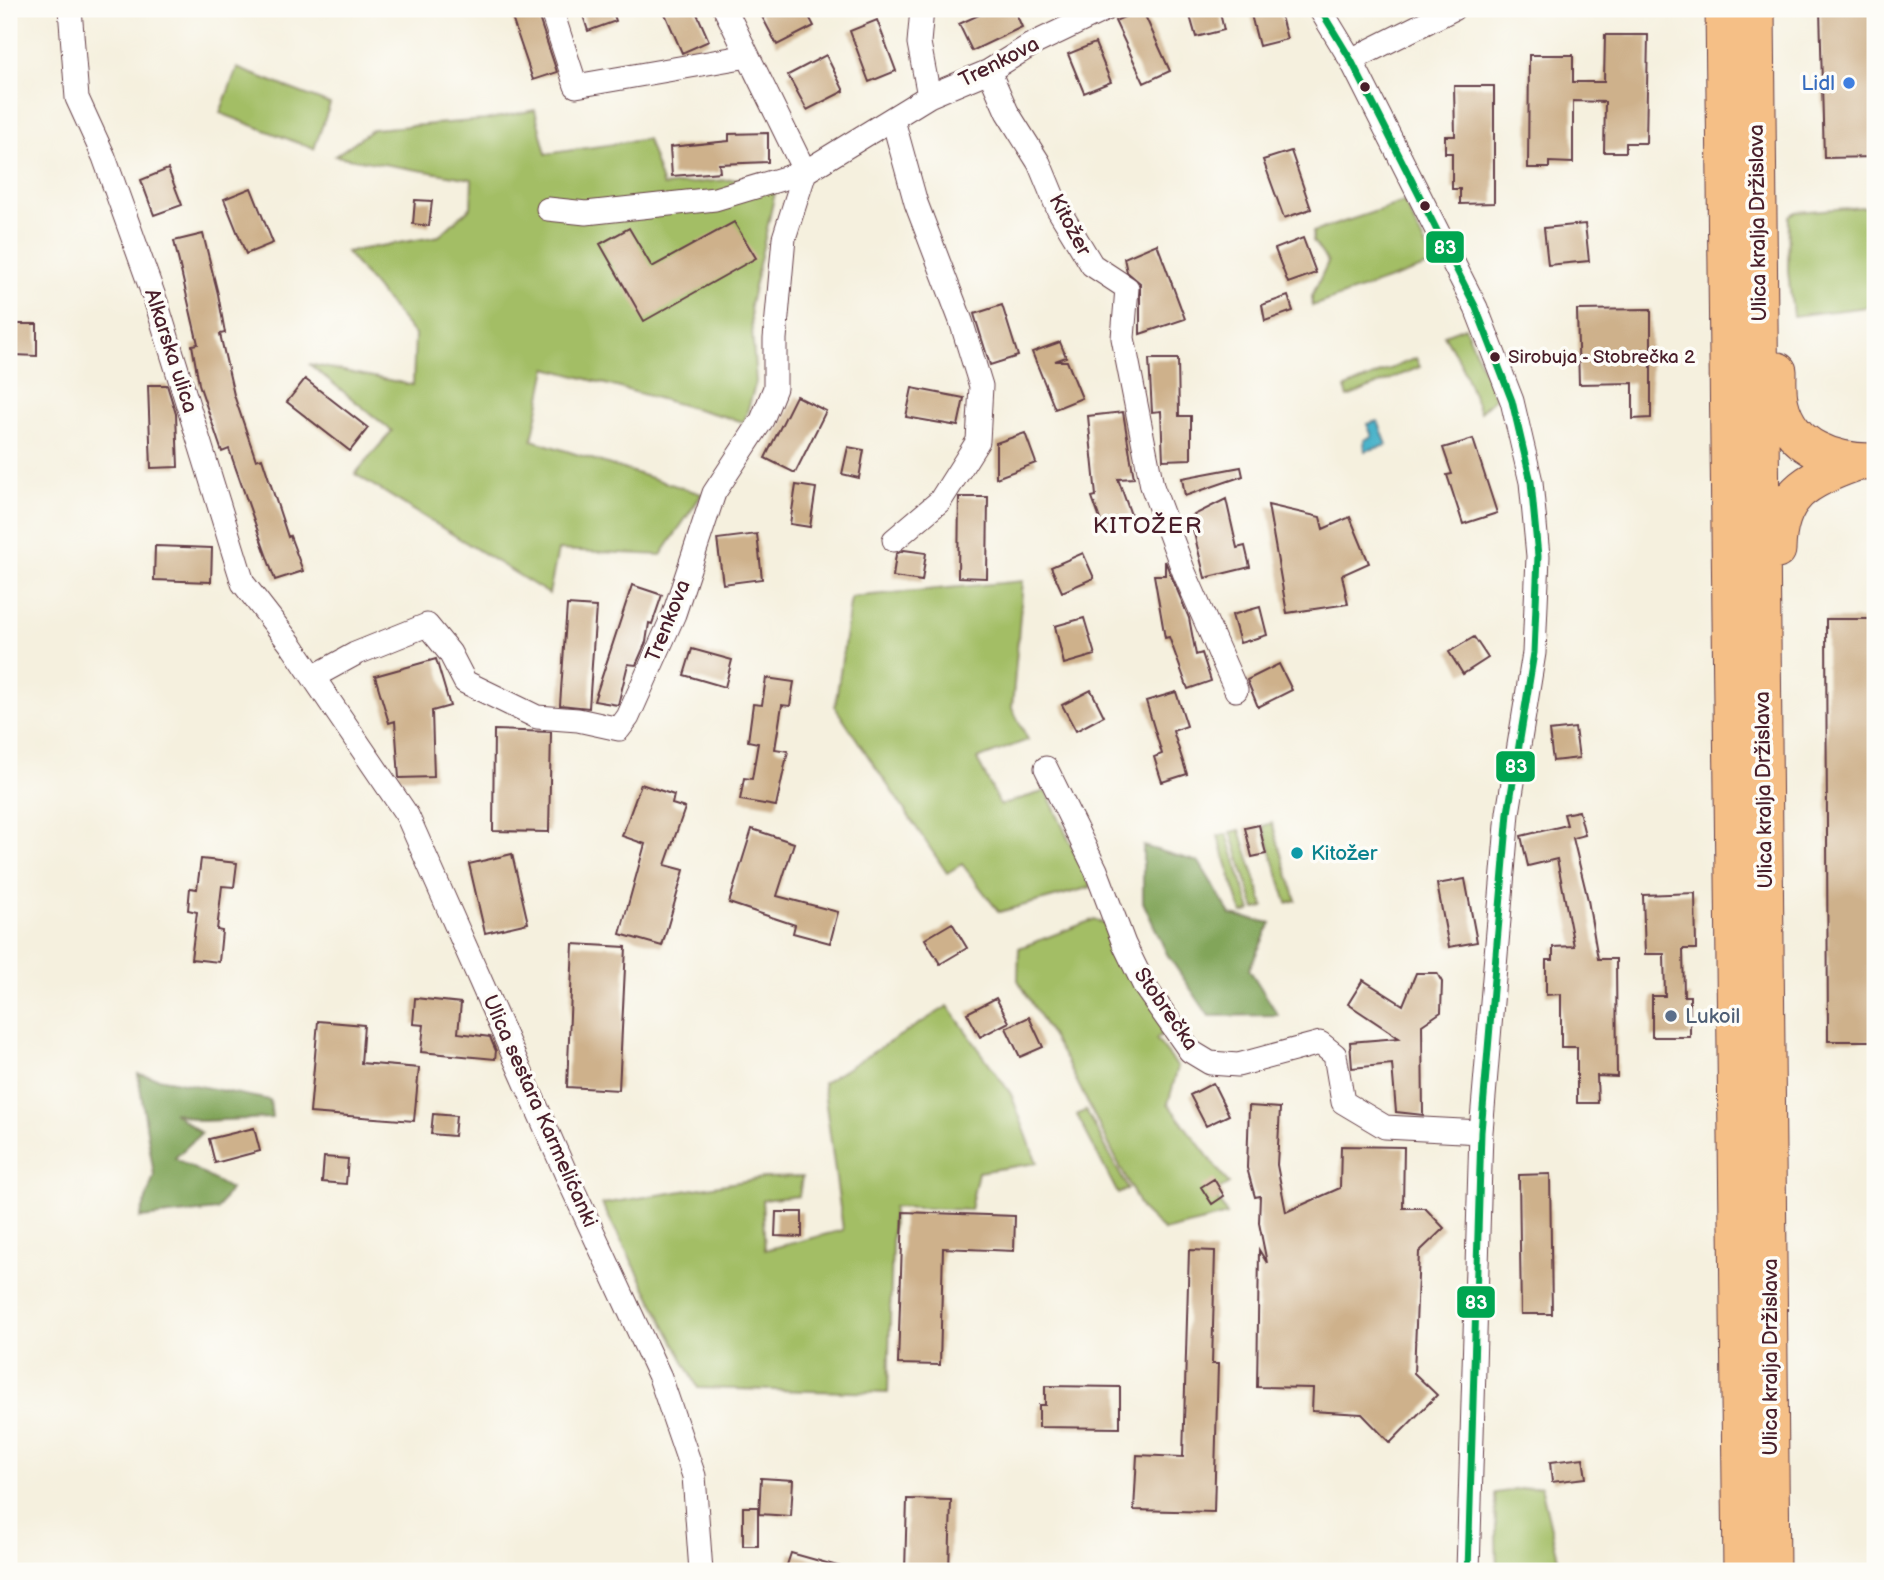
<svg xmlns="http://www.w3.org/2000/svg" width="1884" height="1580" font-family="'Balsamiq Sans',sans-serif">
<rect width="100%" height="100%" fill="#fdfcf7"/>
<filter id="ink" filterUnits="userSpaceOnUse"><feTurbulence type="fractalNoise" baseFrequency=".0143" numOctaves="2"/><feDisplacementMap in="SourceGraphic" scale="14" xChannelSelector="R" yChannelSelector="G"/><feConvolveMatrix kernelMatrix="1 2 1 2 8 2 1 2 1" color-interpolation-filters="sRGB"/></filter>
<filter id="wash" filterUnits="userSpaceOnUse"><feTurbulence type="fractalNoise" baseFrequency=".00686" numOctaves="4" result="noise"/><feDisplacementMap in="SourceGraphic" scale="28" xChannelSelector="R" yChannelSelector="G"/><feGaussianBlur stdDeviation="1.57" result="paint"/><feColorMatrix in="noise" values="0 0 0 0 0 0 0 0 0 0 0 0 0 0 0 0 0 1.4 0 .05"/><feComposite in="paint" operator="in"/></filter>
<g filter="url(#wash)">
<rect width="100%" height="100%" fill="#f5f0de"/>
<path fill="#a3be65" stroke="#766e48" stroke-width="2" d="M237,68l93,36 -16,45 -94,-36z
M535,110l11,44 101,-15 16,47 116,-11 -29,130 6,77 -12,40 -197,-54 -15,72 170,54 -41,61 -103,-5 -9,44 -194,-120 37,-43 -83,-67 104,21 2,-50 -69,-83 93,-16 32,-29 1,-28 -137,-23 38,-27 112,-9z
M1404,202l30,62 -122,42v-10l16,-34 -15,-21v-9z
M1875,206v100l-82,10 -5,-45 1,-55 7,-4z
M1465,327l30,71 -15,14 -20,-50 -16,-27z
M1416,358l4,9 -72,30 -3,-9z
M1023,581l-11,127 16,32 -51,19 23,46 46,-14 45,96 -92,25 -37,-48 -15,9 -112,-166 16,-110z
M1272,823l24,77 -9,3 -24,-77z
M1240,830l24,77 -9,2 -24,-77z
M1227,834l24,77 -9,2 -24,-77z
M1095,919l14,8 61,101 -14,11 22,28 -10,37 61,80 -15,9 13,22 -63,16 -22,-21 -75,-148 -49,-82 1,-32z
M948,1006l63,88 26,69 -59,9 -8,38 -77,-3 -5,186 -190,-5 -96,-184 161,-26 39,-1 -3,19 -37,4 3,50 78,-20 -20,-147z
M1086,1110l42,79 -10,5 -41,-79z
M1541,1486l20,85h-64l-2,-78z"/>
<path fill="#82a55a" stroke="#666242" stroke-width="2" d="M1143,846l56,16 32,53 40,8 -22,46 29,46 -69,1 -42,-62 -24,-52z
M138,1074l132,26 2,18 -72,3 -27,-9 28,21 -26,25 55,31 -13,21 -77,8 14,-43z"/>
<path fill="#4cb4ca" stroke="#4b6a7a" stroke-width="2" d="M1378,421l9,24 -22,6 -1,-11 8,-4 -5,-12z"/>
<g id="blocks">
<path fill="#ceb18b" d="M509,9h27l21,63 -24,8z
M581,9h31l4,12 -28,10z
M663,9h32l14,32 -27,12z
M758,9h47l9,17 -37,19z
M992,9h22l8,18 -50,24 -13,-27z
M1142,9l28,62 -26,12 -29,-62z
M1188,9h31l5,21 -28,7z
M1259,9h20l8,30 -28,7 -9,-35z
M1820,9h55v148l-51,1z
M877,20l19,51 -27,11 -19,-51z
M1605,35h43l-2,108h-20v9h-22l1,-50 -32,-1v62l-24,-1v6h-21l1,-113h44v27h31z
M1095,43l16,39 -27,11 -16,-39z
M826,55l18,36 -37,19 -19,-35z
M1454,86h40v117l-34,1v-15h-8v-36h-7v-17h10z
M768,133v29l-49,2 1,8 -48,4 -2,-29 59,-6v-7z
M1291,151l20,58 -27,9 -21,-58z
M168,169l14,36 -28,10 -13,-35z
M251,188l22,55 -27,11 -22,-55z
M415,200l17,1 -3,25 -16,-2z
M734,222l22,36 -112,63 -44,-77 29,-16 23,39z
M1585,224l4,37 -41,4 -4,-37z
M203,234l15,60 7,39 -5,1 14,61 22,65 6,-2 26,79 2,-1 13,35 -28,9 -46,-131 -7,3 -23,-68 -7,-39 6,-1 -24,-103z
M1303,238l13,35 -28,10 -13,-34z
M1157,244l28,75 -45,15v-51l-13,-11 -3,-14z
M1288,296l5,15 -28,10 -3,-16z
M1002,305l16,51 -28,9 -16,-51z
M1651,309v109l-18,1v-36l-54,1 -2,-74z
M15,324h22v32l-22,-1z
M1060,342l6,15 -11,4h12l15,37 -27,11 -23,-57z
M1149,359h29l1,57h12v43l-28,1 -2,-49 -9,1z
M305,379l63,49 -18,23 -63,-49z
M148,385h19l9,29 2,53 -27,1z
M912,388l52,10 -6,28 -52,-9z
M796,396l30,15 -31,62 -30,-15z
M1123,412l11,66 -16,1 13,36 -29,10 -10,-28 4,-1 -8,-80z
M1025,433l11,30 -40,15v-35z
M1473,439l24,74 -34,11 -16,-49 5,-1 -9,-26z
M848,447l16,3 -5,28 -17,-4z
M1241,467l2,9 -58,20 -3,-18z
M796,485l20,3 -6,39 -20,-3z
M959,497h29l-1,81 -29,-1z
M1226,499l11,49 8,-2 5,21 -45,11 -15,-61z
M1268,505l52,12 3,12 27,-12 19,46 -27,12 6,29 -61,9z
M757,534l5,45 -39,5 -6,-45z
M155,546l57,2 -1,34 -57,-2z
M904,550l22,3 -4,28 -29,-4 3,-23z
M1083,553l11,25 -32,14 -11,-25z
M1165,561l24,57 7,37 6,-2 9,28 -23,8 -19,-52 -4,1 -11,-63h11z
M632,585l30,10 -10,29 -3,-1 -3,19 -10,23 -8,-1 -10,41 -24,-4z
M567,605l29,2 -7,101 -29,-3z
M1260,607l7,28 -27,8 -8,-28z
M1084,618l11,37 -31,9 -9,-38z
M1826,619h49v422h-47z
M1474,637l14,21 -25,16 -14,-22z
M692,649l40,11 -7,27 -41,-12z
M436,659l14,47 -18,5 2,66 -35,1 -4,-57 -6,2 -14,-47z
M1279,664l13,26 -34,17 -11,-27z
M766,678l28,4 -4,24 -8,-1 -7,44 13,2 -12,55 -36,-6 4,-22 8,1 6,-36 -10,-2 5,-37 9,1z
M1091,690l13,26 -28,15 -14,-26z
M1176,692l11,34 -14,5 14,43 -25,8 -8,-25 8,-3 -16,-53z
M1575,728l4,30 -26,3 -4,-30z
M494,730l57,2 -2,100 -56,-1z
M641,784l33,11 -2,9 13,4 -20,57 19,5 -22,76 -42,-12 25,-90 -23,-8z
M1579,811l6,24 -12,3 15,62 10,59h18l1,118 -20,-1 1,27h-21v-56h-16v-53l-15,1v-35h7v-13l21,-1 -17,-87 -29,7 -7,-30 46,-11 -3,-11z
M1259,825l7,29 -14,3 -7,-29z
M752,829l42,14 -17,53 61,16 -8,31 -37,-10 2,-8 -66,-22z
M512,854l16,69 -43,10 -16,-69z
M201,859l36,4 -3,24 -12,-1 -5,44 5,1 -3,31 -28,-3 6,-47 -9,-2 2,-22 7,1z
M1465,879l12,63 -28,5 -12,-63z
M1695,893l1,56h-13l1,47h6v41h-38v-41h13l-1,-42h-19l-2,-59z
M952,923l15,25 -27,16 -15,-25z
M573,944l53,3 -7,143 -52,-3z
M1416,973h21l5,9 -1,30 -19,13 1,90 -27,-3 -4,-48 -40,4 -2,-26 49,-4 -51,-34 15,-24 40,25z
M415,998l46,5 -3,30 32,4 6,14 -1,8 -74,-7 3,-27 -11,-1z
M996,998l13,24 -29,15 -13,-24z
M1029,1017l14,30 -23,10 -14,-29z
M318,1021l46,4 -3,38 58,5 -5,53 -104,-8z
M1213,1083l16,32 -23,11 -16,-31z
M1249,1106l31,2 -3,57 9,47 54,-24 1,-42 63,1 -1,61h22l19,20 -25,24 -5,121 23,22 -47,48 -28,-29 -50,-3 1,-23 -56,-1 2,-137 8,13 -8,-40 1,-27 -5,1 -8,-29z
M433,1114l23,2 -2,20 -23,-2z
M254,1128l6,23 -45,12 -6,-24z
M324,1157l24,2 -2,25 -24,-2z
M1550,1174l2,140h-31l-2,-139z
M1214,1179l10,17 -12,8 -11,-17z
M776,1212h26v25l-27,-1z
M903,1212l112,4 -1,35 -71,-3 -3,117 -42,-1z
M1189,1250l26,1 -3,113h6l-4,148 -80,-2 3,-55 46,2z
M1045,1386l75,1v41l-81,-1v-22h6z
M1583,1458l3,20 -34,4 -2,-20z
M761,1478l32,2 -2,36 -32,-2z
M907,1499l44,1 -2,71h-44z
M743,1507h15v39h-15z
M791,1553l50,14 -1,4 -54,-3z"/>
</g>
</g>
<g filter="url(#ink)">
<use href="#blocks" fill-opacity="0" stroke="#643e46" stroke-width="2"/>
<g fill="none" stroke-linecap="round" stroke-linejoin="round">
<g stroke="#643e46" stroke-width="25">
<path id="minor" d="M70,9l7,89 27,59 53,148 86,278 49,63 115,169 164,370 89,192 34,99 7,95
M551,9l25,77 172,-30
M922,9l-3,34 10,53
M1320,9l31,51 125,248 36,93 19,81 7,74 -4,97 -26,160 -27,319 -13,439
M1351,60l102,-51
M989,71l18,41 32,51 19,46 34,56 35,23 -4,50 29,148 32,86 52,118
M893,120l23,83 45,118 20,65 -3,55 -38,60 -46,39
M548,209l38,4 129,-14 90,-27 -80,-163
M313,677l42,-23 72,-29 23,28 15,29 72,35 41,3 41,9 9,-12 46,-103 40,-121 48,-73 13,-32v-49l9,-101 21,-66 124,-76 60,-25 42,-26 75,-36
M1046,768l50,102 28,74 21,43 45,64 20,12 28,2 82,-22 15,12 8,47 42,25 96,5"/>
</g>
<g stroke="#643e46" stroke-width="39">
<path id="trunk" d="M1724,9l18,1562
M1756,9l15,1562
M1778,371c0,10 -1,22 2,33 10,44 55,59 95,58
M1777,550c1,-55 29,-70 77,-87"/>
</g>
<use href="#minor" stroke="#fff" stroke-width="23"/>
<use href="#trunk" stroke="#f5bf86" stroke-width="37"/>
<g stroke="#fdfcf7" stroke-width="12">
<path id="bus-1" d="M1320,9l31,51 125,248 36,93 19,81 7,74 -4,97 -26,160 -27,319 -13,439"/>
</g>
<use href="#bus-1" stroke="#00a651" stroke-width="7"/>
</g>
</g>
<circle fill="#3f7fe0" stroke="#fdfcf7" stroke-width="2.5" cx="1849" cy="83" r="7"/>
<g fill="#4a1f2b" stroke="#fdfcf7" stroke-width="2.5">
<circle cx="1365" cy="87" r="6"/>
<circle cx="1425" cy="206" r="6"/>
<circle cx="1495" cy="357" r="6"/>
</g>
<circle fill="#0f9aa8" stroke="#fdfcf7" stroke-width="2.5" cx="1297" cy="853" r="7"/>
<circle fill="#5c6f8a" stroke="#fdfcf7" stroke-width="2.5" cx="1671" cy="1016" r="7"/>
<g text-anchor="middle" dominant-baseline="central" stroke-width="7" stroke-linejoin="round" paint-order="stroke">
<g font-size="19" fill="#4a1f2b" stroke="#fdfcf7" text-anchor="start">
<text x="1508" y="357">Sirobuja - Stobrečka 2</text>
</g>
<g font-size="21" fill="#4a1f2b" stroke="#fdfcf7">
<text transform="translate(999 62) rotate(-27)">Trenkova</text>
<text transform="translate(1758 223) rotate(-91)">Ulica kralja Držislava</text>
<text transform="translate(1070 225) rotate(62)">Kitožer</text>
<text transform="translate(171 351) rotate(72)">Alkarska ulica</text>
<text transform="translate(668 621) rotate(-68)">Trenkova</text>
<text transform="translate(1764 790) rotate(-91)">Ulica kralja Držislava</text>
<text transform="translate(1166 1009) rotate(55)">Stobrečka</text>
<text transform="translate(540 1111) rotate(66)">Ulica sestara Karmelićanki</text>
<text transform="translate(1770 1357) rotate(-90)">Ulica kralja Držislava</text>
</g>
<g font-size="21" fill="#366cbe" stroke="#fdfcf7" text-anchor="end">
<text x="1835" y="83">Lidl</text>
</g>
<g font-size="21" fill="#0d838f" stroke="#fdfcf7" text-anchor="start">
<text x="1311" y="853">Kitožer</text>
</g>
<g font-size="21" fill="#4e5e75" stroke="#fdfcf7" text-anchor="start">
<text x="1685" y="1016">Lukoil</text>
</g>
<g font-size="23" letter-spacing="2" fill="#4a1f2b" stroke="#fdfcf7">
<text x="1148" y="526">KITOŽER</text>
</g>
</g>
<g stroke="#fdfcf7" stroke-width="2.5">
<rect x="1425" y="230" width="40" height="34" rx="7" fill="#00a651"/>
<rect x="1495" y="750" width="41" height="33" rx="7" fill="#00a651"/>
<rect x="1456" y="1285" width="40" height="34" rx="7" fill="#00a651"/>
</g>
<g font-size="19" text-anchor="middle" font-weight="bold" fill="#fff">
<text x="1445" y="254">83</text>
<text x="1516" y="773">83</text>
<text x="1476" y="1309">83</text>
</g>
<rect width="1884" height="1580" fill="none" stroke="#fdfcf7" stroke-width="35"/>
</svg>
